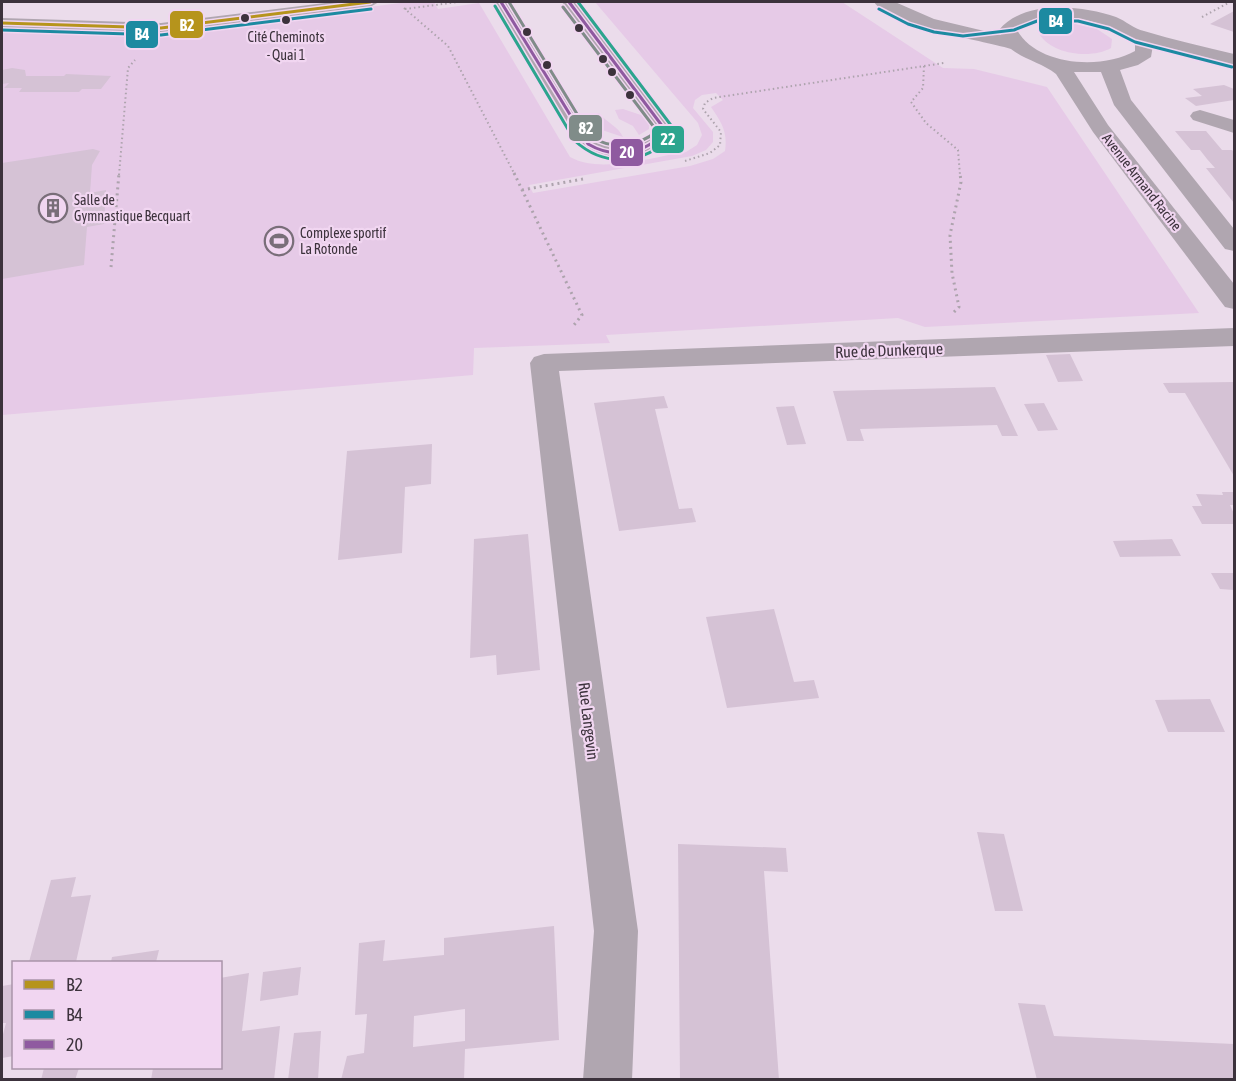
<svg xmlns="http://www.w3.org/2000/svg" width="1236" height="1081" font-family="'Asap Condensed',sans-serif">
<rect width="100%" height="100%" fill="#ebdceb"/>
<path fill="#e6cae7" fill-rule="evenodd" d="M408,2h26l4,7 41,-6 91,154c30,17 82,0 116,-5l11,-7 5,-10 -4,-12 -103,-121h247l101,66 31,1 73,18 152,226 -274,14 -27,-9 -292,17 4,8 -136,5 -1,27 -471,40v-383l168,1zM716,93l7,7 -12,7c10,15 17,24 14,44l-12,8 -23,7 -157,27 -4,-8 163,-29 14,-6 7,-8v-10l-20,-24 2,-8 7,-5z
M1075,24l22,5 15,10 -1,9c-19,11 -58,7 -71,-13l1,-4 12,-6z
M623,109l21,7 5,8v5l-10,6 -6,-9 -14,-7 -4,-9z
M599,113c8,10 19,13 24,24l-24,-8 -9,-14z"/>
<path fill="#d5c2d5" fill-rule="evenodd" d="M1234,11v21l-24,-8z
M12,68l13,2 1,6h38l2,-2 45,2 -10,13h-19l-3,3h-60l3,-4h-18l5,-5 -7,1v-14z
M1224,85l10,4v11l-38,6 -11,-8 17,-2 -9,-7z
M1175,131h31l16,19h10l2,2v51l-28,-35h9l-8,-9 -7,-9h-9z
M93,149l7,2 -8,14 -2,28 16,-3 -2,34 -17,3 -3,38 -82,14v-116z
M1070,354l13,27 -25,1 -12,-27z
M1234,382v94l-49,-83h-16l-6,-10z
M995,387l23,49h-16l-5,-11 -137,4 4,12h-17l-14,-50z
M664,396l4,12 -13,1 24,100 13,-1 4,14 -77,9 -25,-128z
M1044,403l14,27 -20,1 -14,-27z
M794,406l12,38 -19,1 -11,-38z
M432,444l-1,40 -26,3 -3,66 -64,7 9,-109z
M1222,492h12v13h-4l4,9v10h-32l-10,-18h10l-6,-12 27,1z
M528,534l12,136 -43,5 -1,-20 -26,3 4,-119z
M1172,539l9,17 -61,1 -7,-16z
M1211,573h23v17l-14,-1z
M774,609l20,73 20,-2 5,18 -92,10 -21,-91z
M1210,699l15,33h-57l-13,-32z
M977,832l27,2 19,77h-28z
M678,844l108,4 2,24 -24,-1 15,209h-99z
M76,877l-5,20 20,-2 -15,67h-47l22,-82z
M554,926l5,114 -94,9 -1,31h-123l6,-24 17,-3 3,-39 -12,1 4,-72 26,-3 -2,21 61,-6v-17zM465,1009v32l-52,6 1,-31z
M159,950l-3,12h-45l1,-5z
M301,967l-3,28 -38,6 3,-29z
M249,973l-7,58 38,-5 -6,54h-123l2,-12h67v-90z
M14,984v72l-12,2v-20l4,-15h-4v-37z
M1018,1003l27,2 9,31 180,8v36h-197z
M321,1031l-3,49h-30l6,-47z
M44,1068h35l-4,12h-34z"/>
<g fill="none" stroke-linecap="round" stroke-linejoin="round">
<path stroke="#ada3ad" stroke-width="2" stroke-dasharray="1.5 3" stroke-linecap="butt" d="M404,8l44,38 67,129
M405,9l53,-7
M1202,17l28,-15
M924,66l-1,22 -12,14 15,21 32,27 2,25
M685,161l25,-8 10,-8 1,-13 -18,-23 2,-6 8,-5 231,-35
M119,175l9,-107 7,-8"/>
<path stroke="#ada3ad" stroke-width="3" stroke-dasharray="2 4" stroke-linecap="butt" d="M514,173l68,142 -8,10
M522,190l61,-11
M111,267l8,-94
M954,312l5,-5 -7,-34 -2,-38 11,-53 -1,-9"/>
<path fill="#b0a6b0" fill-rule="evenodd" d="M494,2h14l86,138c18,13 50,9 63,-9l-95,-129h14l99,129c-22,31 -79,39 -103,6z"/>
<path fill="#b0a6b0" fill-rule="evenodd" d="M1200,110l34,10v13l-41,-13 -3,-4 3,-4z
M1234,328v18l-675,25 79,560 -6,149h-49l11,-149 -64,-568 4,-6 10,-3z"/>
<path fill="#b0a6b0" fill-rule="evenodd" d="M333,2h46l-9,5 -209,26 -159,-5v-10l159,5z
M874,2h21l39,17 67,16 -2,-5c24,-30 82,-25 117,-13 10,4 18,12 28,14 30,9 61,16 90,23v12l-81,-21 -2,12 -13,8 -18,5 11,30 103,129v22l-9,-2 -111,-144 -13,-33h-27l34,53 126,159v25l-9,-2 -132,-175 -37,-58c-14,-11 -31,-14 -45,-25 -32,-10 -118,-21 -137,-47zM1064,17c26,3 52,8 71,28v6c-33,19 -98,15 -118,-21l17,-11z"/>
<g stroke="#f1d6f1" stroke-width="6">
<path id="bus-1" d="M2,23l159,5 209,-26"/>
</g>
<g stroke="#f1d6f1" stroke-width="6">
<path id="bus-2" d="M879,9l29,15 26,8 29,4 51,-6 23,-9h41l31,8 26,13 97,25
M2,30l159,5 210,-26"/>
</g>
<g stroke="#f1d6f1" stroke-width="6">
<path id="bus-3" d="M501,2l87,142c27,16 57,10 78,-13l-97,-129"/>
</g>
<g stroke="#f1d6f1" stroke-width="6">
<path id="bus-4" d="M495,6l80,135c30,27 70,24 97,-6l1,-7 -95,-126"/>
</g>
<g stroke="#f1d6f1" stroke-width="6">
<path id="bus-5" d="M509,2l82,135c22,13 47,10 66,-6l-94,-124"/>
</g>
<use href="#bus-1" stroke="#b6941c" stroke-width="3"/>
<use href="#bus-2" stroke="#1c8aa1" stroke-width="3"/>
<use href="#bus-3" stroke="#8f5aa0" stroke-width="3"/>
<use href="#bus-4" stroke="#2ca58e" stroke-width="3"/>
<use href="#bus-5" stroke="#808c89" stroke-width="3"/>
</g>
<defs>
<g id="building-ring" transform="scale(1.5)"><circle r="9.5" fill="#f1d6f1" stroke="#796e79" stroke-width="1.5"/><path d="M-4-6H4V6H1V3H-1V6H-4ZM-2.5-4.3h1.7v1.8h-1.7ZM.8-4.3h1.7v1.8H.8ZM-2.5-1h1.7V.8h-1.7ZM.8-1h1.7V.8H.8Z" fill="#796e79"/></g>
<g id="stadium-ring" transform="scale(1.5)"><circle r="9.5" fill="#f1d6f1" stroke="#796e79" stroke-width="1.5"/><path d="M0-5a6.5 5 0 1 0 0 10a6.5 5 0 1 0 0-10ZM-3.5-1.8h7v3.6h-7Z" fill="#796e79"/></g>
</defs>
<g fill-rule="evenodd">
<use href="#building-ring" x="53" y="208"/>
<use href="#stadium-ring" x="279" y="241"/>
</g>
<g fill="#3c323c" stroke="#f1d6f1" stroke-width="2">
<circle cx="245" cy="18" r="5"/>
<circle cx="286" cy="20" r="5"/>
<circle cx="579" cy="28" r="5"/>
<circle cx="527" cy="32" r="5"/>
<circle cx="603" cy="59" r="5"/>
<circle cx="547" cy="65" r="5"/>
<circle cx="612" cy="72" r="5"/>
<circle cx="630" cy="95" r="5"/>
</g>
<g text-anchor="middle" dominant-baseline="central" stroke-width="4.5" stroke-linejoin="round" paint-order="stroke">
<g font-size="14" fill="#3c323c" stroke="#f1d6f1">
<text x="286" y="37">Cité Cheminots<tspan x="286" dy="18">- Quai 1</tspan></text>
</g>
<g font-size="14" fill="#3c323c" stroke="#f1d6f1">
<text transform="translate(1142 182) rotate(52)">Avenue Armand Racine</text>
</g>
<g font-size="14" fill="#3c323c" stroke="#f1d6f1" text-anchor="start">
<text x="74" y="200">Salle de<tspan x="74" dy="16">Gymnastique Becquart</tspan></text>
<text x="300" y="233">Complexe sportif<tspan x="300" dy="16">La Rotonde</tspan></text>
</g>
<g font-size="16" fill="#3c323c" stroke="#f1d6f1">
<text transform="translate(889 350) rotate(-2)">Rue de Dunkerque</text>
<text transform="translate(589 721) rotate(83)">Rue Langevin</text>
</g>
</g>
<g stroke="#f1d6f1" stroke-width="2">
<rect x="1038" y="7" width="35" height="28" rx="6" fill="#1c8aa1"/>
<rect x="169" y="10" width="35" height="29" rx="6" fill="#b6941c"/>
<rect x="125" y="20" width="34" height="29" rx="6" fill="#1c8aa1"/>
<rect x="568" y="114" width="35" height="28" rx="6" fill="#808c89"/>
<rect x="651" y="125" width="34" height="29" rx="6" fill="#2ca58e"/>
<rect x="610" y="138" width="34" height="29" rx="6" fill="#8f5aa0"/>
</g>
<g font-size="16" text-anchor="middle" font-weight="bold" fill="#fff">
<text x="1056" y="27">B4</text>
<text x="187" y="31">B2</text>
<text x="142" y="40">B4</text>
<text x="586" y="134">82</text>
<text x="668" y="145">22</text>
<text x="627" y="158">20</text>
</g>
<rect width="1236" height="1081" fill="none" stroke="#3c323c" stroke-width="6"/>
<rect x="12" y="961" width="210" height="108" fill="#f1d6f1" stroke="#a994a9" stroke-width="1.5"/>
<rect x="24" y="980" width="30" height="9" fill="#b6941c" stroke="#a994a9" stroke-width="1.5"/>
<text x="66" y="991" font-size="18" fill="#3c323c">B2</text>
<rect x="24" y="1010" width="30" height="9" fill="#1c8aa1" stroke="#a994a9" stroke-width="1.5"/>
<text x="66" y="1021" font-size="18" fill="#3c323c">B4</text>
<rect x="24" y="1040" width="30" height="9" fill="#8f5aa0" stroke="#a994a9" stroke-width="1.5"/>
<text x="66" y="1051" font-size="18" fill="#3c323c">20</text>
</svg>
